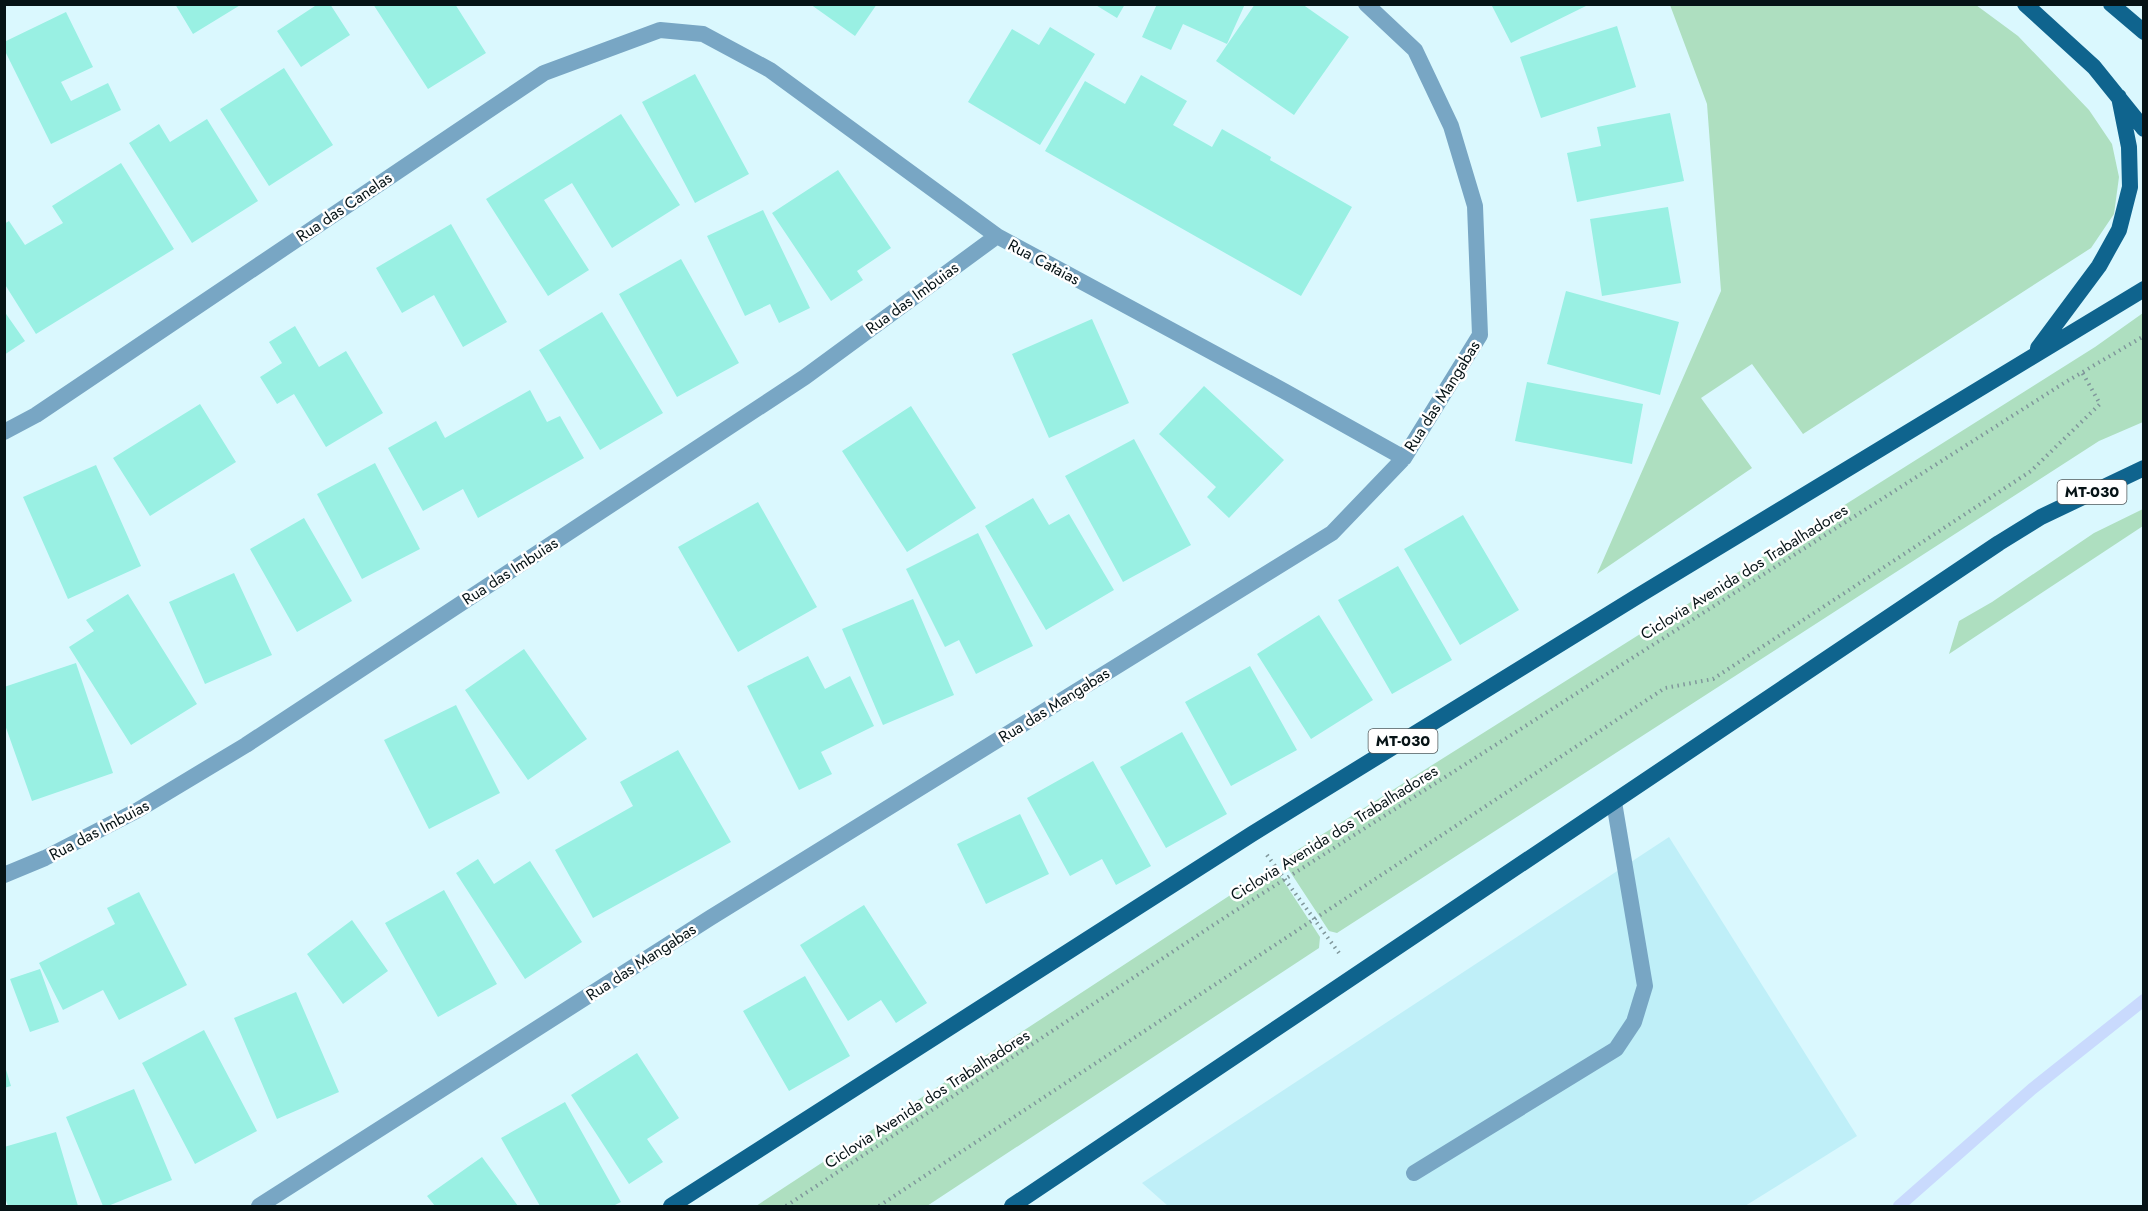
<svg xmlns="http://www.w3.org/2000/svg" width="2148" height="1211" font-family="Jost,sans-serif">
<rect width="100%" height="100%" fill="#daf8fe"/>
<path fill="#bfeff8" d="M1669,837l188,299 -112,70h-577l-26,-23z"/>
<path fill="#aedfc0" d="M1670,5h306l42,31 71,74 23,34 7,33 -5,37 -23,34 -288,186 -51,-70 -51,34 51,70 -155,106 124,-283 -14,-187z
M2143,313v109l-44,19 -762,492 -8,-2 -44,-67 3,-8 807,-509z
M2143,509v17l-194,128 10,-33 33,-19 102,-69z
M1277,871l43,66 -1,11 -392,258h-171l508,-333z"/>
<g fill="none" stroke-linecap="round" stroke-linejoin="round">
<path stroke="#c9dafd" stroke-width="12" d="M1899,1206l133,-117 112,-89"/>
</g>
<path fill="#99f0e3" d="M175,4h67l-49,30z
M318,4h12l20,31 -49,32 -24,-36z
M373,4h82l31,49 -58,36z
M810,4h67l-22,32z
M1094,4h31l-8,14z
M1157,4h88l-18,40 -44,-20 -12,26 -29,-13z
M1255,4h47l47,33 -55,78 -78,-54z
M1491,4h99l-79,39z
M66,12l27,55 -32,15 10,19 37,-18 13,27 -70,34 -47,-95v-7z
M1617,26l19,61 -95,31 -21,-61z
M1050,27l45,27 -55,91 -72,-43 44,-73 27,16z
M284,68l49,77 -64,41 -49,-77z
M695,74l54,100 -54,29 -53,-101z
M1141,75l46,26 -14,24 39,22 10,-18 49,28 -1,3 82,47 -51,89 -256,-145 40,-70 40,23z
M1670,113l14,68 -107,21 -10,-49 34,-7 -4,-19z
M621,114l59,91 -68,43 -40,-65 -28,17 45,70 -41,26 -62,-97z
M207,119l51,82 -66,42 -63,-100 30,-19 11,18z
M121,163l53,86 -138,85 -32,-51v-59l5,-3 16,24 38,-22 -11,-17z
M838,170l53,78 -34,23 6,9 -32,21 -59,-88z
M1668,207l13,76 -79,13 -12,-77z
M763,210l47,98 -31,15 -9,-19 -25,12 -38,-80z
M451,224l56,98 -44,25 -29,-52 -32,18 -26,-45z
M681,259l58,104 -62,34 -58,-103z
M1566,291l113,31 -19,73 -113,-31z
M4,311l21,30 -21,14z
M602,312l61,101 -63,37 -61,-100z
M1092,319l37,84 -80,35 -37,-84z
M295,326l24,41 27,-16 37,62 -57,34 -32,-53 -17,10 -17,-27 22,-14 -13,-21z
M1527,382l116,22 -11,60 -117,-23z
M1204,386l80,74 -55,58 -22,-21 9,-10 -57,-53z
M530,390l17,32 13,-6 24,42 -106,60 -15,-29 -40,22 -35,-63 48,-27 9,17z
M200,404l36,58 -86,54 -37,-58z
M911,406l65,102 -69,44 -65,-101z
M1134,439l57,106 -68,37 -58,-106z
M375,463l45,86 -58,30 -45,-85z
M96,465l45,101 -73,33 -45,-102z
M1033,498l16,27 20,-11 45,76 -68,40 -61,-104z
M758,502l59,105 -79,45 -60,-105z
M1463,515l56,95 -59,35 -56,-96z
M304,518l48,83 -55,31 -47,-83z
M978,533l55,113 -57,28 -17,-34 -14,7 -39,-78z
M1398,566l54,94 -60,34 -54,-94z
M234,573l38,82 -67,29 -36,-82z
M128,594l69,110 -66,41 -62,-98 25,-16 -8,-11z
M913,599l41,96 -71,30 -41,-96z
M1319,615l54,85 -62,39 -54,-85z
M524,649l63,90 -59,41 -63,-90z
M808,656l17,33 25,-13 24,50 -53,26 11,22 -33,16 -52,-104z
M76,663l37,110 -81,28 -28,-79v-35z
M1250,666l47,84 -66,36 -46,-84z
M456,705l44,88 -71,36 -45,-89z
M1182,732l45,82 -61,34 -46,-81z
M678,750l53,92 -138,76 -38,-68 78,-44 -13,-24z
M1093,761l58,105 -35,19 -14,-26 -32,17 -43,-78z
M1020,814l29,60 -63,30 -29,-60z
M478,859l16,25 36,-23 52,81 -57,37 -69,-106z
M444,890l53,94 -59,33 -53,-94z
M139,892l48,93 -68,35 -16,-30 -40,20 -24,-47 76,-39 -8,-16z
M864,905l63,98 -31,20 -15,-23 -33,21 -48,-76z
M352,920l36,51 -45,33 -36,-50z
M40,969l19,53 -29,10 -20,-53z
M805,976l45,80 -61,35 -46,-80z
M296,992l43,100 -62,27 -43,-101z
M204,1030l53,101 -62,33 -53,-101z
M637,1053l42,65 -32,21 16,23 -34,22 -58,-89z
M4,1063l7,23 -7,2z
M134,1089l38,91 -64,26h-5l-37,-89z
M565,1102l56,100 -8,4h-73l-39,-68z
M56,1132l22,74h-70l-4,-11v-48z
M482,1157l36,49h-83l-8,-10z"/>
<g fill="none" stroke-linecap="round" stroke-linejoin="round">
<path stroke="#80979b" stroke-width="4" stroke-dasharray="1.5 4.5" stroke-linecap="butt" d="M1267,855l72,98
M786,1206l441,-290 837,-533 80,-47
M879,1206l786,-518 48,-9 318,-208 69,-67 -18,-32"/>
<path stroke="#78a6c4" stroke-width="16" d="M1414,1173l202,-124 18,-27 11,-36 -31,-184"/>
<path stroke="#78a6c4" stroke-width="16" d="M4,432l32,-17 508,-342 116,-43 43,4 67,36 227,166 287,155 120,67
M4,875l41,-17 93,-48 108,-65 559,-368 192,-141
M259,1206l451,-288 622,-385 72,-75 76,-123 -5,-129 -24,-80 -36,-76 -49,-46"/>
<path stroke="#0f648e" stroke-width="16" d="M2025,4l69,63 50,62
M2111,4l33,28
M2038,348l61,-82 20,-36 11,-43 -1,-40 -10,-50
M671,1206l581,-372 386,-238 506,-307
M1012,1206l987,-663 42,-26 103,-49"/>
</g>
<g text-anchor="middle" dominant-baseline="central" stroke-width="5" stroke-linejoin="round" paint-order="stroke">
<g fill="#fff" stroke="#515a5c" stroke-width="1.5">
<rect x="2057.5" y="480" width="69" height="24" rx="4.5"/>
<rect x="1368.5" y="729" width="69" height="24" rx="4.5"/>
</g>
<g font-size="15" font-weight="bold" fill="#061316">
<text x="2092" y="492">MT-030</text>
<text x="1403" y="741">MT-030</text>
</g>
<g font-size="16" fill="#061316" stroke="#fff">
<text transform="translate(344 207) rotate(-34)">Rua das Canelas</text>
<text transform="translate(1044 262) rotate(28)">Rua Cataias</text>
<text transform="translate(912 298) rotate(-36)">Rua das Imbuias</text>
<text transform="translate(1442 396) rotate(-58)">Rua das Mangabas</text>
<text transform="translate(510 571) rotate(-33)">Rua das Imbuias</text>
<text transform="translate(1744 572) rotate(-32)">Ciclovia Avenida dos Trabalhadores</text>
<text transform="translate(1054 705) rotate(-32)">Rua das Mangabas</text>
<text transform="translate(99 830) rotate(-28)">Rua das Imbuias</text>
<text transform="translate(1334 833) rotate(-32)">Ciclovia Avenida dos Trabalhadores</text>
<text transform="translate(641 962) rotate(-33)">Rua das Mangabas</text>
<text transform="translate(927 1099) rotate(-33)">Ciclovia Avenida dos Trabalhadores</text>
</g>
</g>
<rect width="2148" height="1211" fill="none" stroke="#061316" stroke-width="12"/>
</svg>
